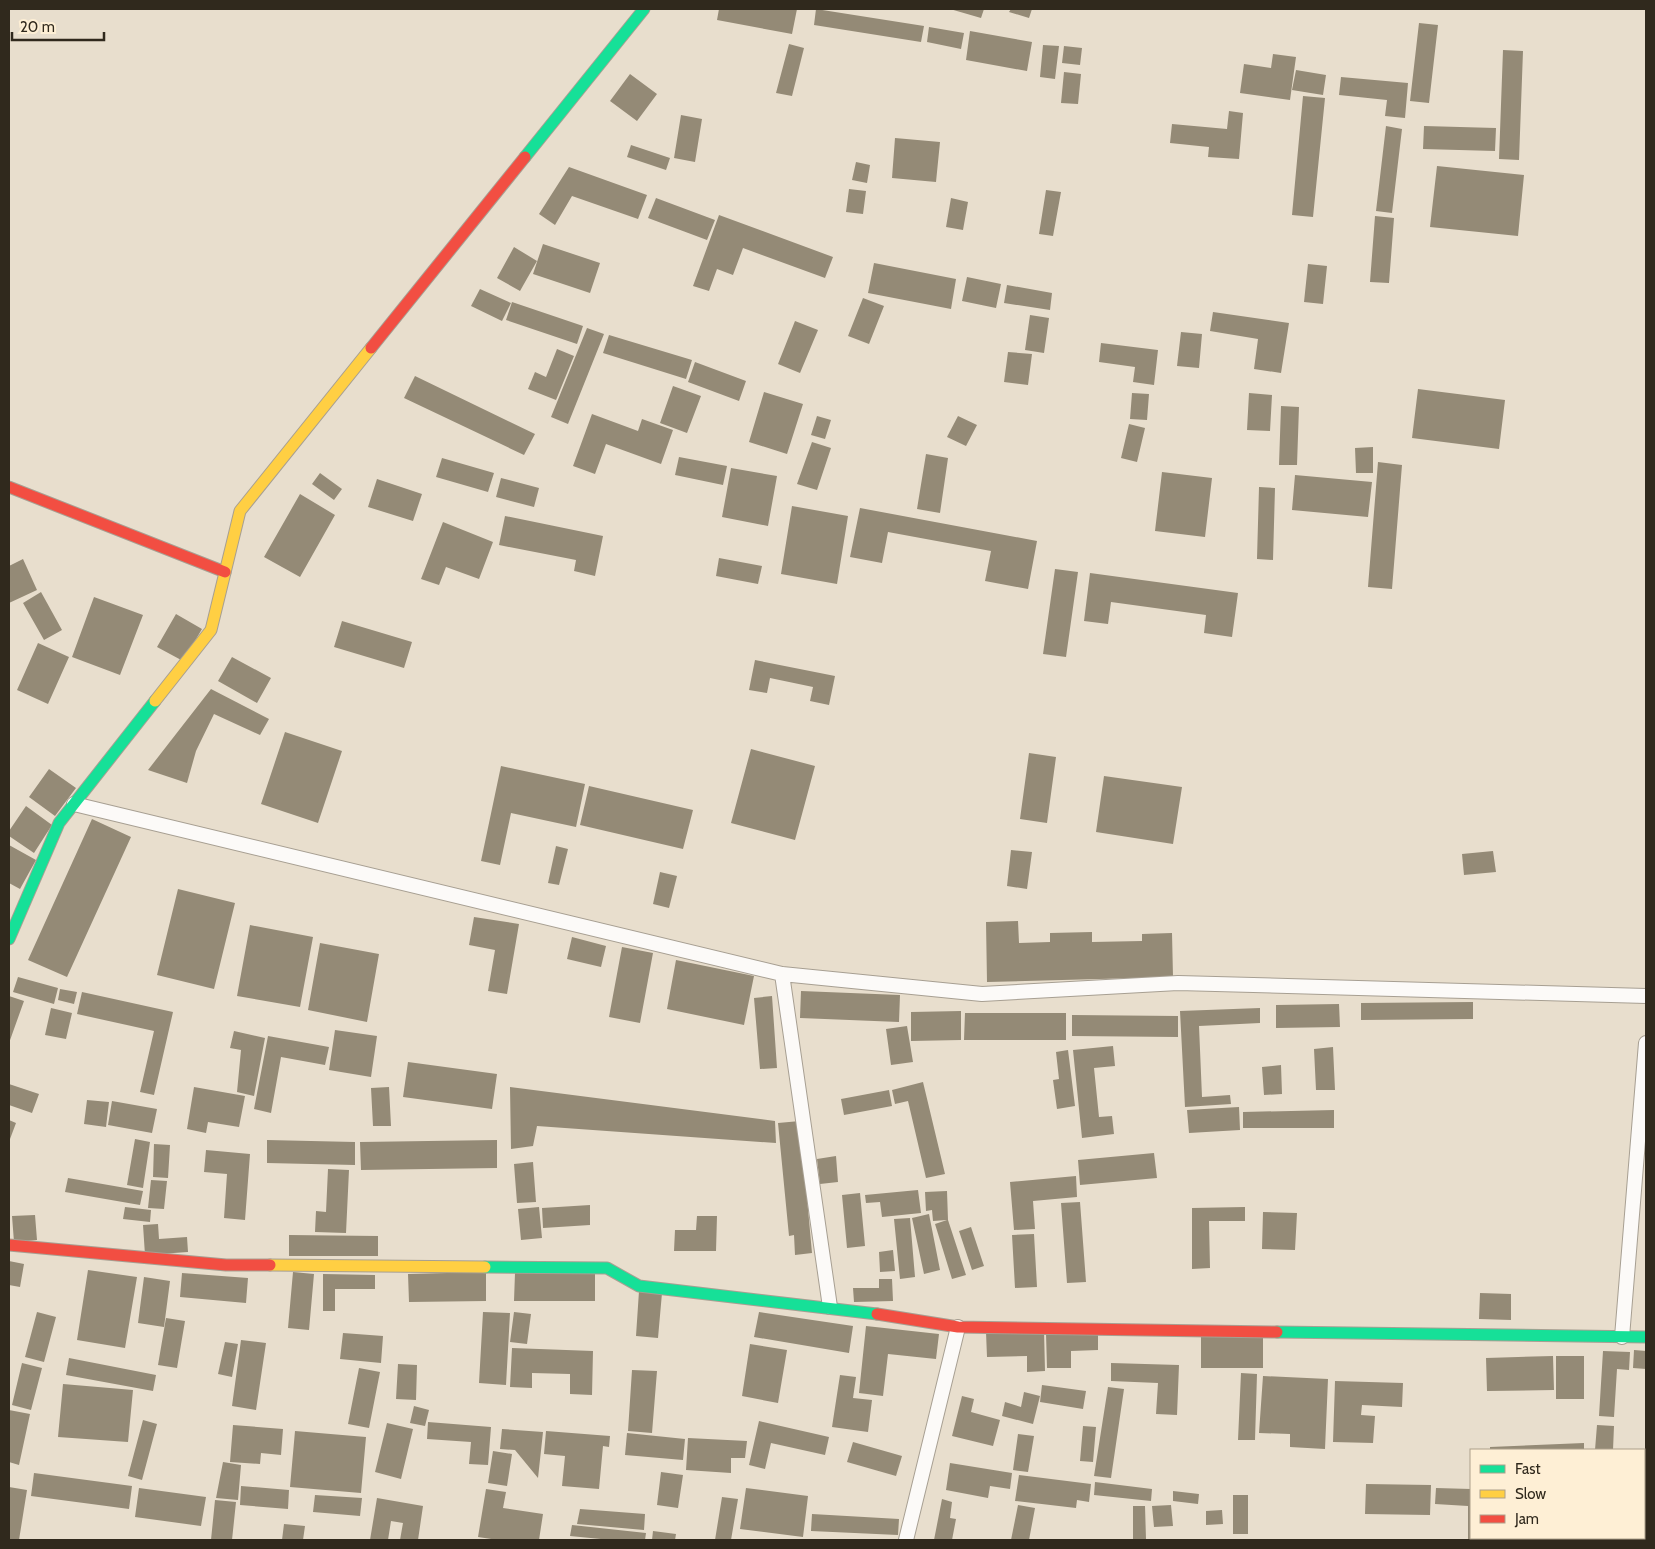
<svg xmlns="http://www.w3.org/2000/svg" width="1655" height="1549" font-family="Cabin,sans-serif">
<rect width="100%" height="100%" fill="#e8decd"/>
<path fill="#948a76" d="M719,9h78l-5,25 -75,-14z
M816,9l108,17 -3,16 -107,-17z
M950,9h34l-3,9z
M1011,9h21l-3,9 -20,-6z
M1419,23l19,2 -9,78 -19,-2z
M929,27l35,6 -3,16 -34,-7z
M970,31l62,11 -5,29 -61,-11z
M789,44l15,4 -12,48 -16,-3z
M1043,45l16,1 -4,33 -15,-2z
M1064,46l18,2 -2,17 -18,-2z
M1503,50l20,1 -4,109 -20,-1z
M1273,54l23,3 -6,43 -50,-7 4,-29 27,4z
M1296,70l30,5 -3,20 -31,-5z
M1064,72l17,2 -3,30 -17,-1z
M630,74l27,20 -20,27 -27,-20z
M1341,77l67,6 -3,35 -20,-2 2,-16 -48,-5z
M1303,96l22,2 -12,119 -21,-2z
M1229,111l14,2 -4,46 -31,-2 1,-10 -39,-4 2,-19 55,5z
M681,115l21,4 -7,43 -21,-4z
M1386,126l16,3 -10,84 -16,-2z
M1424,126l72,2 -1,23 -72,-2z
M895,138l45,4 -4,40 -44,-4z
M631,145l39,13 -4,12 -39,-13z
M856,162l14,3 -3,18 -15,-3z
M1437,166l87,9 -6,61 -88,-9z
M569,167l78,28 -9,24 -66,-23 -17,29 -16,-11z
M849,189l17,2 -3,23 -17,-2z
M1046,190l15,2 -8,44 -14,-2z
M656,198l59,22 -8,20 -59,-22z
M951,198l17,4 -5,28 -17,-3z
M719,215l114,42 -8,21 -82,-30 -10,27 -16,-6 -8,22 -16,-5z
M1375,216l19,2 -5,65 -19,-1z
M543,244l57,19 -10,30 -57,-19z
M514,247l23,14 -17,30 -23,-13z
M874,263l82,16 -5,30 -83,-16z
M1308,264l19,2 -4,38 -19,-2z
M967,277l34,7 -5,24 -34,-7z
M1007,285l45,8 -2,17 -46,-7z
M480,289l31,14 -9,18 -31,-15z
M863,298l21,8 -15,38 -21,-8z
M512,302l71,24 -6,18 -71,-24z
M1213,312l76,11 -8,50 -27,-4 4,-30 -48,-8z
M1030,315l19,3 -5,35 -19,-3z
M795,321l23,9 -18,43 -22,-9z
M587,328l17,6 -36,90 -17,-7z
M1181,332l21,2 -3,34 -22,-2z
M609,335l83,25 -6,19 -83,-26z
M1101,343l57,7 -4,35 -21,-3 2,-15 -36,-5z
M557,349l17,7 -18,44 -28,-11 7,-17 11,5z
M1008,352l24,2 -4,31 -24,-3z
M695,362l51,19 -7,20 -51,-19z
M415,376l120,58 -11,21 -120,-57z
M673,386l28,10 -14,37 -27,-10z
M1418,389l87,11 -6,49 -87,-11z
M764,392l39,12 -16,50 -38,-12z
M1132,393l17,1 -2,26 -17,-1z
M1249,393l23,2 -2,36 -23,-1z
M1281,406l18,1 -2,58h-18z
M592,414l46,17 4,-12 31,11 -12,34 -55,-20 -11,30 -22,-8z
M817,416l14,4 -6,19 -14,-4z
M958,416l19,9 -11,21 -19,-9z
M1129,424l16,4 -8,34 -16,-4z
M812,442l19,6 -14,42 -20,-6z
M1373,447v26h-17l-1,-25z
M926,454l22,4 -8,55 -23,-4z
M679,457l48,9 -4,19 -48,-10z
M442,458l52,15 -6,19 -52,-15z
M1378,462l24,3 -10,124 -24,-2z
M731,468l46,8 -9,50 -46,-9z
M1162,472l50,6 -7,59 -50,-6z
M320,473l22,16 -8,11 -22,-16z
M1295,475l77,7 -4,35 -76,-7z
M501,478l38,10 -5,19 -38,-10z
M377,479l45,15 -9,27 -45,-14z
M1259,487l16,1 -2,72 -16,-1z
M300,494l35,21 -35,62 -36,-20z
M792,506l56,10 -11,68 -56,-10z
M860,508l177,33 -9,48 -43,-8 6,-30 -103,-19 -6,31 -32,-6z
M505,516l98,20 -8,40 -21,-5 2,-11 -77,-15z
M443,522l50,20 -14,37 -33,-12 -7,18 -18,-6z
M719,558l43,8 -4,18 -42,-8z
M23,559l14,31 -28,13v-37z
M1055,569l23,3 -12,85 -23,-3z
M1090,573l148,20 -6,44 -28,-4 2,-18 -95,-13 -3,22 -24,-3z
M41,592l21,38 -18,10 -21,-37z
M94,597l49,18 -23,60 -48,-18z
M176,614l26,15 -19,32 -26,-14z
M342,621l70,21 -8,26 -70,-21z
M38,643l31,14 -21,47 -31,-14z
M232,657l39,21 -14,25 -39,-22z
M755,660l80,16 -6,29 -19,-4 3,-14 -43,-9 -3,15 -18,-3z
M211,689l58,30 -9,16 -46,-21 -18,37 -9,32 -39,-13z
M285,732l57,19 -24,72 -57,-19z
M751,749l64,17 -20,74 -64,-17z
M1029,753l27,4 -9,66 -27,-4z
M501,766l84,18 -9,43 -65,-14 -11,52 -19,-4z
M49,769l27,19 -21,28 -26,-19z
M1104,776l78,11 -9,57 -77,-12z
M589,786l104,24 -10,39 -103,-24z
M26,806l26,19 -18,28 -25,-17v-5z
M92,819l39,18 -64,140 -39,-17z
M9,845l27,15 -16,29 -11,-6z
M556,846l12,3 -9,36 -11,-2z
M1011,850l21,2 -5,37 -20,-3z
M1493,851l3,21 -32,3 -2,-21z
M660,872l17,4 -8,32 -16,-4z
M178,889l57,14 -21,86 -57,-14z
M474,917l45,7 -12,70 -19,-3 7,-41 -26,-5z
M1018,921l1,22 31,-1v-9l42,-1v10l50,-1v-7l30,-1 1,44 -186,5 -1,-60z
M250,925l63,12 -13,70 -63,-11z
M572,937l34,9 -5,21 -34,-8z
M320,943l59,11 -12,68 -59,-12z
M622,947l31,6 -13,70 -31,-6z
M676,960l78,16 -10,49 -77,-16z
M18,977l40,11 -4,16 -41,-12z
M60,989l17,3 -3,12 -16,-4z
M801,991l99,4 -1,27 -99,-4z
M82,992l91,20 -19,83 -14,-3 14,-61 -77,-17z
M9,996l15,5 -15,42z
M772,996l5,72 -17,1 -6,-71z
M1473,1002v17l-112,1v-17z
M1339,1004l1,23 -64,1v-23z
M51,1008l21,5 -6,26 -21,-4z
M1260,1008v15l-61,3 3,71 28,-2 1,9 -46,3 -5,-96z
M961,1011v29l-50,1v-29z
M965,1013h101v27h-102z
M1072,1015l106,1v21l-106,-1z
M907,1026l6,36 -22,3 -5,-36z
M335,1030l42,6 -6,41 -42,-7z
M234,1031l31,7 -11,58 -17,-4 4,-42 -11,-2z
M268,1036l61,11 -4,18 -44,-8 -10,56 -17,-4z
M1113,1046l2,20 -21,2 5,49 13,-1 2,18 -32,4 -9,-88z
M1333,1047l2,43h-19l-2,-41z
M1068,1050l7,56 -18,3 -4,-29 6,-1 -3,-27z
M408,1062l89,12 -5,35 -89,-12z
M1281,1065l1,29 -18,1 -2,-28z
M923,1082l22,92 -19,4 -18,-77 -13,3 -3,-14z
M9,1084l30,10 -7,19 -23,-8z
M194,1087l51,9 -6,31 -31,-5 -2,11 -19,-4z
M389,1087l2,39h-18l-2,-38z
M510,1087l265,34 1,22 -239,-17 -4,20 -22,3z
M889,1090l3,16 -48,9 -3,-16z
M87,1100l22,2 -3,25 -22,-3z
M112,1101l45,8 -5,24 -44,-8z
M1239,1107l1,23 -51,3 -2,-23z
M1334,1110v18h-91v-16z
M9,1120l7,3 -6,16 -1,-1z
M800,1121l12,132 -17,2 -1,-20 -5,1 -11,-113z
M135,1139l15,3 -7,46 -16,-3z
M267,1140l88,2v23l-88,-2z
M497,1140v28l-136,2 -1,-28z
M154,1144l16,1 -2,33 -15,-1z
M206,1150l44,4 -5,66 -21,-2 3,-44 -23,-2z
M1154,1153l3,25 -77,7 -2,-25z
M836,1156l2,26 -18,2 -3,-25z
M533,1162l3,40 -19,1 -3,-39z
M328,1169l21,1 -3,63 -31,-1 1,-21 10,1z
M1076,1176l1,21 -44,4 2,28 -21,1 -4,-48z
M68,1178l75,13 -3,14 -75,-13z
M151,1180l16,1 -3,28 -16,-1z
M918,1190l3,23 -39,4 -2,-15 -14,1 -1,-8z
M947,1191l1,29 18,55 -14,4 -17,-55 12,-4 -14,1 -1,-11 -6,1 -1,-19z
M860,1193l5,53 -18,2 -5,-53z
M1080,1202l6,80 -19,1 -6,-80z
M590,1205v20l-47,3 -1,-20z
M125,1207l26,3 -1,12 -27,-3z
M539,1207l3,31 -21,2 -3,-31z
M1245,1207v14h-36l1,47 -18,1v-61z
M1263,1212l34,1 -2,37 -33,-1z
M929,1214l11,56 -16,4 -12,-56z
M35,1215l2,25 -23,2 -2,-26z
M697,1216h20l-1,35h-42l1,-21h21z
M910,1218l5,59 -15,2 -6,-60z
M158,1224l1,15 28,-2 1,15 -43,3 -2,-30z
M971,1227l13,39 -12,4 -13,-39z
M1034,1234l3,53 -22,1 -3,-53z
M289,1235l89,1v20h-89z
M893,1250l2,21 -15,1 -1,-20z
M9,1261l15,3 -4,23 -11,-2z
M88,1270l49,7 -12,71 -48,-8z
M293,1272l21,2 -5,56 -21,-2z
M486,1272v29l-77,1 -1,-28z
M595,1272v29h-81l1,-28z
M182,1273l66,5 -2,25 -66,-6z
M323,1274l52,1v14h-40v22h-12z
M144,1277l26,4 -6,46 -26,-4z
M879,1279h13l1,22 -39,1 -1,-14h26z
M639,1291l23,2 -4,45 -22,-2z
M1480,1293l31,1v26l-32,-1z
M37,1312l19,5 -12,45 -19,-5z
M483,1312l27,1 -4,72 -27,-2z
M514,1312l17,2 -4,30 -17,-2z
M759,1312l94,14 -4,27 -95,-16z
M166,1318l19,3 -8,47 -19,-3z
M866,1326l73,8 -3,25 -48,-5 -5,42 -24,-3z
M1044,1330l1,41 -18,1v-16l-40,1 -1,-25z
M1098,1331v19l-27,1v17h-24l-1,-35z
M343,1333l40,3 -2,27 -41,-4z
M1201,1336h62v32h-62z
M241,1340l25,3 -10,67 -24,-4z
M225,1342l13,2 -6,33 -14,-3z
M750,1344l37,6 -9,53 -36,-7z
M512,1348l81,3 -1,44 -22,-1v-20l-38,-1v15l-22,-1z
M1634,1350l12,1v18l-13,-1z
M1603,1351l27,1 -1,18 -12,-1 -3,48 -15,-1z
M1553,1356l1,34 -67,1 -1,-33z
M1556,1356h28v43h-28z
M69,1358l87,17 -3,16 -87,-16z
M22,1363l20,5 -11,42 -19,-5z
M1111,1363l68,2 -2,50 -21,-1 2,-31 -47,-2z
M398,1364l19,1 -1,35 -20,-1z
M359,1368l21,4 -11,56 -21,-4z
M632,1370l25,1 -5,62 -24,-2z
M1241,1373l16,1 -2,66h-17z
M840,1375l16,2 -3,21 19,2 -4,32 -36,-5z
M1263,1376l65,3 -3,70 -35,-2v-13l-31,-1z
M1335,1381l68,2 -1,24 -40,-2 -1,10 14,1 -2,27 -40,-1z
M63,1384l70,6 -5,52 -70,-5z
M1042,1385l44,6 -3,18 -43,-7z
M1108,1387l16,2 -13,89 -17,-2z
M1024,1392l16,4 -7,28 -31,-8 3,-14 16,5z
M962,1396l12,3 -3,13 29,8 -7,26 -41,-10z
M414,1406l15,4 -4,16 -15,-3z
M9,1410l21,4 -11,51 -10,-3z
M143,1420l14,4 -15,56 -14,-4z
M759,1421l70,16 -4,18 -54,-12 -6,26 -16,-4z
M428,1422l63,5 -3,38 -19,-1 2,-22 -44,-3z
M387,1423l26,6 -12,50 -26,-7z
M233,1425l50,4 -2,26 -20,-2 -1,11 -30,-2z
M1597,1425l17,1 -1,24h-18z
M1083,1426l13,1 -3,35 -13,-1z
M502,1429l41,3 -5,46 -23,-28 -15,-1z
M295,1431l71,6 -5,56 -71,-6z
M546,1431l64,5 -1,11 -6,-1 -4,43 -37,-3 3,-30 -21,-2z
M627,1433l58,6 -2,21 -58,-5z
M1018,1434l16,2 -6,36 -15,-2z
M688,1438l59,3 -2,17h-14v15l-45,-3z
M853,1442l49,14 -6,20 -49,-14z
M1584,1443v7h-94v-3z
M493,1451l19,3 -5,32 -19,-3z
M223,1462l18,3 -3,35 -22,-2z
M950,1463l62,10 -2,16 -20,-3 -2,12 -42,-8z
M661,1472l22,3 -5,33 -21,-3z
M34,1473l98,13 -3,23 -98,-13z
M1019,1475l72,9 -2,18 -12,-2 -1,8 -61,-7z
M1095,1482l57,7 -1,12 -57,-6z
M1366,1484l65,1 -1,30 -65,-1z
M241,1486l48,4 -1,19 -48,-4z
M9,1487l18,3 -8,50h-10z
M139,1488l67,9 -5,29 -66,-9z
M746,1488l62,8 -5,41 -63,-8z
M1436,1488l35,1v49h13v2h-16v-34l-33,-2z
M486,1489l20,3 -3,16 40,6 -4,26h-41l-20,-3z
M1173,1491l26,3 -1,10 -25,-3z
M315,1495l47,3 -2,18 -47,-4z
M1233,1495h15v39h-15z
M722,1497l16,2 -7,41h-16z
M377,1498l46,8 -5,34h-18l3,-17 -12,-2 -3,19h-18z
M942,1499l10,3 -2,16 6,1 -4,21h-18z
M215,1500l21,2 -4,38h-21z
M1018,1505l17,3 -6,32h-18z
M1171,1505l2,21 -19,1 -2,-21z
M1133,1506h12l1,33h-13z
M580,1509l65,5 -1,16 -67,-6z
M1222,1510l1,14 -17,1v-14z
M812,1514l87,5 -1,16 -87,-4z
M284,1524l21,2 -2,14h-21z
M572,1525l74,8 -1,7h-34l-41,-4z
M653,1531l23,3 -1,6h-23z"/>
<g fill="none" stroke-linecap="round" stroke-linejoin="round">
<g stroke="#a79f92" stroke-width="16">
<path id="lane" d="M74,804l708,170 200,20 196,-11 468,13
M782,974l48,333
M1622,1337l24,-294
M906,1540l52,-213"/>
</g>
<g stroke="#a79f92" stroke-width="13">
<path id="fast" d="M525,157l119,-148
M9,939l50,-116 96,-122
M485,1267l122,1 32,18 238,28
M1277,1332l369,5"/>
</g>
<g stroke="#a79f92" stroke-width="13">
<path id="slow" d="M155,701l56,-71 29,-119 131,-163
M270,1265l215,2"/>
</g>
<g stroke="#a79f92" stroke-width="13">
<path id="jam" d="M371,348l154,-191
M9,487l216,85
M9,1245l217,20h44
M877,1314l81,13 319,5"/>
</g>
<use href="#lane" stroke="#fcfaf8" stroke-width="14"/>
<use href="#fast" stroke="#16e098" stroke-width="11"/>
<use href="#slow" stroke="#ffcf43" stroke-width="11"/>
<use href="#jam" stroke="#f24e42" stroke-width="11"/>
</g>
<rect width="1655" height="1549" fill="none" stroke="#30291d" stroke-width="20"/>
<rect x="1470" y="1449" width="175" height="90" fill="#feefd5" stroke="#aca08b"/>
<rect x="1480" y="1465" width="25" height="8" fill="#16e098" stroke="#aca08b"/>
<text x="1515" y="1474" font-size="15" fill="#30291d">Fast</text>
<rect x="1480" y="1490" width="25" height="8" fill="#ffcf43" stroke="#aca08b"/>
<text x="1515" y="1499" font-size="15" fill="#30291d">Slow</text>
<rect x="1480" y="1515" width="25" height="8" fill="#f24e42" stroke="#aca08b"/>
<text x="1515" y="1524" font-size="15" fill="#30291d">Jam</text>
<path d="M12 32v8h92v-8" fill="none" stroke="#30291d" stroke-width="2.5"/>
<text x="20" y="32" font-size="15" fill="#30291d" stroke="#feefd5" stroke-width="4" paint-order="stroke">20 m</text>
</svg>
